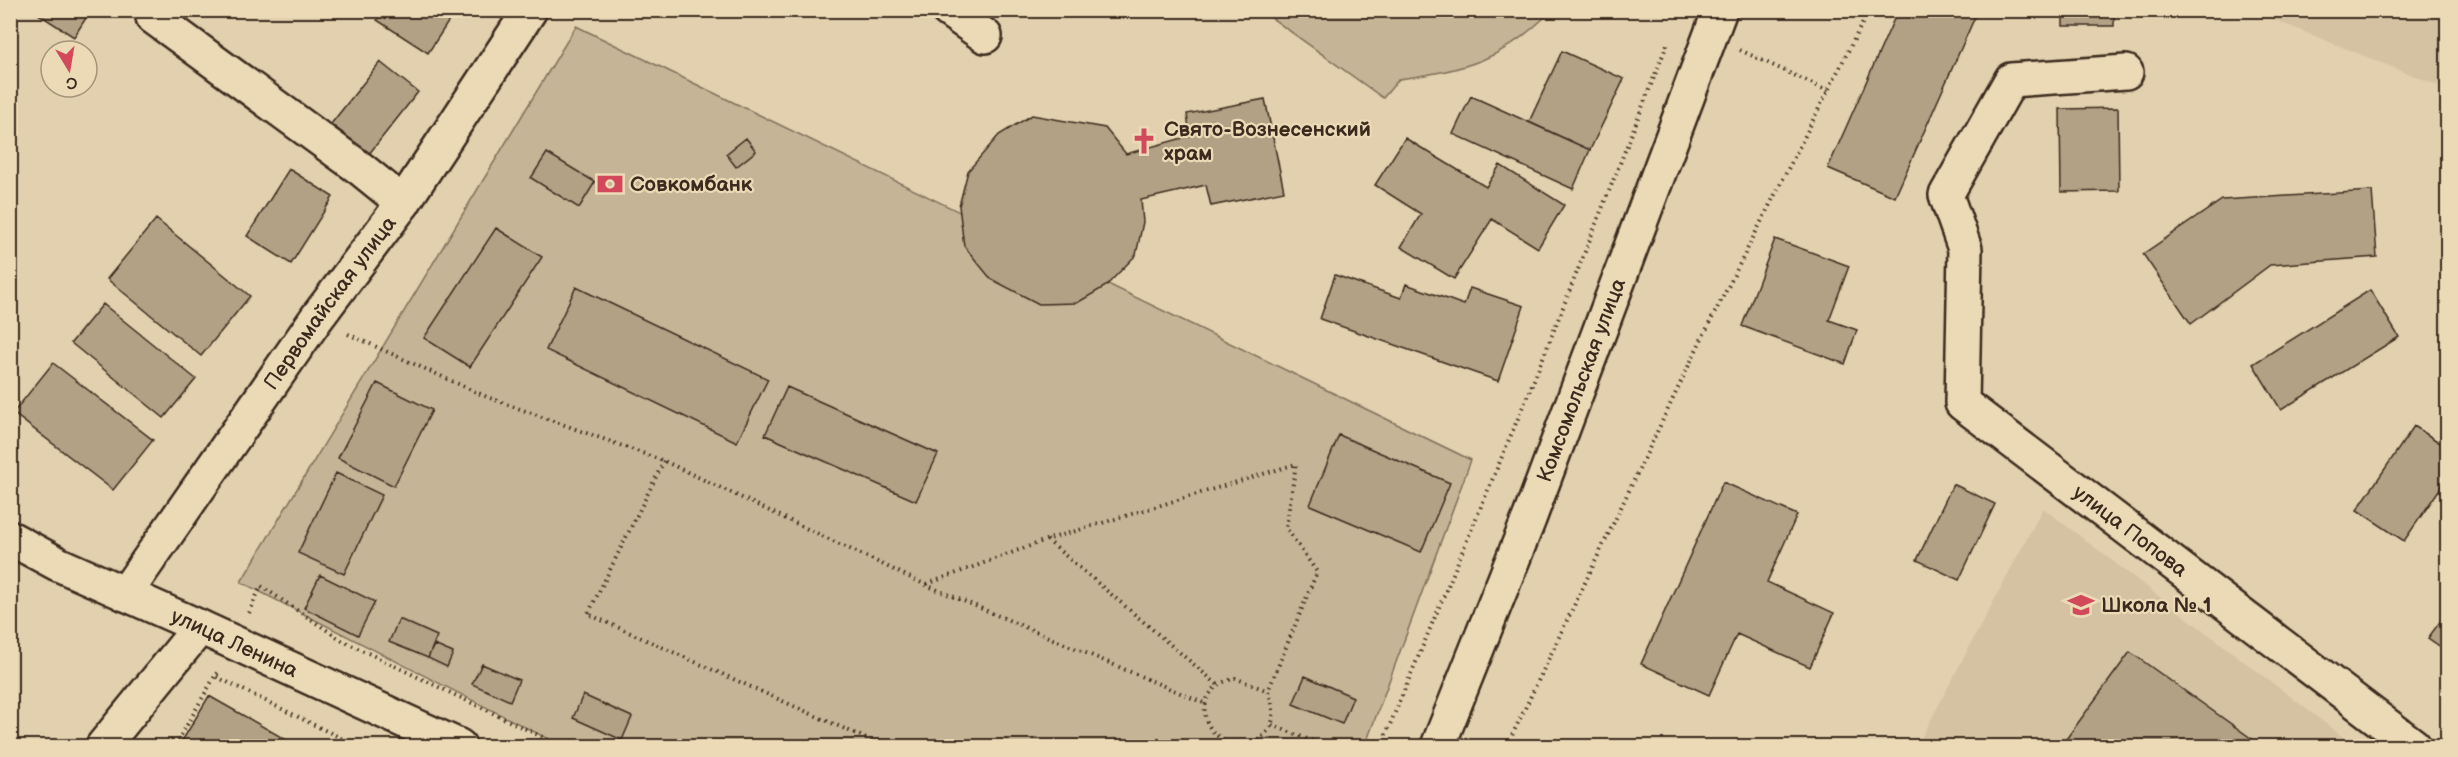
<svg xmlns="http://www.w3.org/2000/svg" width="2458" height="757" font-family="'Balsamiq Sans',sans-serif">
<rect width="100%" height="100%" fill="#e2d0ae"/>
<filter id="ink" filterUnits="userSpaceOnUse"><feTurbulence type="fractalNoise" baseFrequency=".0167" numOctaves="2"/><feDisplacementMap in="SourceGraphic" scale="12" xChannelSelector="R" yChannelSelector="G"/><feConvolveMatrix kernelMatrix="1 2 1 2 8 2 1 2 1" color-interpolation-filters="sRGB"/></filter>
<g filter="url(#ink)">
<path fill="#d4c2a2" d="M2252,11h195v78z
M2043,508l312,238h-438z"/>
<path fill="#c6b496" stroke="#806f5a" stroke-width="1.5" d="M1262,11h289c-50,50 -83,58 -152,68l-16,19z
M576,26l895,434 -106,286h-803l-321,-164z"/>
<path fill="#b3a185" stroke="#3b2a1e" stroke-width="1.5" d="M32,10h59l-17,27z
M383,10h73l-28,43 -51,-33z
M1898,10h80l-83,187 -67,-29z
M2063,10h51v16h-51z
M1562,51l62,28 -34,71 -61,-28z
M380,62l38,30 -49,62 -38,-30z
M1471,96l119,54 -17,39 -120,-55z
M1265,99l19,92 -73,15 -5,-21 -65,15 2,22 -7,33 -30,31 -29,17 -38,1 -48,-25 -27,-33 -5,-40 9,-35 31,-36 33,-20 73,13 21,26 64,-18 -3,-22z
M2118,108l1,83 -58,1 -1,-83z
M746,138l10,13 -20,16 -10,-13z
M1405,138l81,49 14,-22 64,40 -26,43 -46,-29 -38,60 -53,-32 20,-33 -46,-29z
M547,153l48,29 -16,26 -48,-30z
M289,169l44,28 -42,67 -44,-28z
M2372,191l5,66 -107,8 -79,59 -48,-70 79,-54z
M156,219l94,77 -49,60 -94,-77z
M496,228l46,29 -72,110 -46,-29z
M1775,239l74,27 -20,54 28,10 -12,34 -103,-38z
M1335,275l66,23 5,-14 58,21 6,-17 54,18 -26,75 -178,-62z
M576,287l192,92 -31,63 -191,-92z
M2370,290l29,47 -118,73 -28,-46z
M103,304l93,75 -32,39 -93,-75z
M53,363l100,77 -40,50 -100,-77z
M377,383l55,27 -38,76 -56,-28z
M787,387l151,67 -22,47 -151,-66z
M2414,426l34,22v29l-44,64 -47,-31z
M1339,435l111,48 -29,69 -111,-47z
M336,473l46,22 -38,79 -46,-21z
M1723,482l74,33 -30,67 67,31 -24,54 -73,-33 -28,61 -68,-31z
M1953,484l42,20 -36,76 -42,-20z
M320,575l55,27 -17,33 -54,-27z
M2448,611v41l-20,-14z
M399,619l38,17 -9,22 -39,-16z
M434,645l19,8 -6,14 -19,-9z
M2130,652l132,94h-201z
M482,664l37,16 -9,21 -38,-17z
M1305,676l48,21 -11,27 -49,-20z
M583,695l49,22 -10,23 -49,-22z
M209,696l88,50h-118z"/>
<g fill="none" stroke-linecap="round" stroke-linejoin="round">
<g stroke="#3b2a1e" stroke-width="38">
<g id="minor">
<path d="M948,10l37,26"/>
<path d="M153,17l208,152 42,34"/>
<path id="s1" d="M2126,72l-115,8 -65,115 19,54 -3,154 452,343"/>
<path id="s2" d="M10,538l48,26 142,63 259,119"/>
<path id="s3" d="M125,594l191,-275 87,-116 127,-193"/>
<path d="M103,746l97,-119"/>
<path id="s4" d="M1438,746l91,-227 191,-509"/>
</g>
</g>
<path stroke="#3b2a1e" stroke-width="4" stroke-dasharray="1.5 4.5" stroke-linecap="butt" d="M1740,50l88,41
M348,334l139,63 177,64 262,124 280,119
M664,461l-76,153 295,132
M1047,540l171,145
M927,584l119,-44 250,-76 -10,64 31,44 -49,119
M249,613l12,-27 82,55 218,105
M218,673l-3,3 142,70
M1272,725l53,21
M175,746l40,-70
M1240,746c-30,-5 -50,-37 -22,-61 4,-3 12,-5 17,-7l33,13c11,28 5,44 -23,55
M1381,746l158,-378 129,-326
M1507,746l194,-406 168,-330"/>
<use href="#minor" stroke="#ecdab7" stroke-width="33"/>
</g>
</g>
<defs>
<g id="church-bare" transform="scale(2.07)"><path d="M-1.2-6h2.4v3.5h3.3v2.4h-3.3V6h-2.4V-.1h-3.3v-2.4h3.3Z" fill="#d1495b" stroke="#ecdab7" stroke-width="2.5" paint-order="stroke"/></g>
<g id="bank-bare" transform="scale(2.07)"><path d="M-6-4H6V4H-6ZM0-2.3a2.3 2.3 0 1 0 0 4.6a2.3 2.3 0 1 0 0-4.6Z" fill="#d1495b" stroke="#ecdab7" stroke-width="2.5" paint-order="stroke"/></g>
<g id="school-bare" transform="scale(2.07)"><path d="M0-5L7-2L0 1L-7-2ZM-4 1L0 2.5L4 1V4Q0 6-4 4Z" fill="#d1495b" stroke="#ecdab7" stroke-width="2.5" paint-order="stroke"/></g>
</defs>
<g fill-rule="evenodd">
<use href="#church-bare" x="1144" y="141"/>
<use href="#bank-bare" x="610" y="184"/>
<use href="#school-bare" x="2081" y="605"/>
</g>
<g text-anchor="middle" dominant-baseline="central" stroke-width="4.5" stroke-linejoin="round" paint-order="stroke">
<g font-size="21" font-weight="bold" fill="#3b2a1e" stroke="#ecdab7" text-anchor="start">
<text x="1164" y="129">Свято-Вознесенский<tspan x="1164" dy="24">храм</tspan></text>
<text x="630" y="184">Совкомбанк</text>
<text x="2101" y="605">Школа № 1</text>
</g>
<g font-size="21" fill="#3b2a1e" stroke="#ecdab7">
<text stroke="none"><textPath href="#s3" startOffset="356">Первомайская улица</textPath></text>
<text stroke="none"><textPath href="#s4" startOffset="393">Комсомольская улица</textPath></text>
<text stroke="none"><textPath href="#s1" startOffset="670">улица Попова</textPath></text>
<text stroke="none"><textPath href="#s2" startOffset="248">улица Ленина</textPath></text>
</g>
</g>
<rect width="2458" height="757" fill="none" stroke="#ecdab7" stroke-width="36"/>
<rect x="18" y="18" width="2422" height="721" fill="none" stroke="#3b2a1e" stroke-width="2" filter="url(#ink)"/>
<g transform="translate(69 69) rotate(169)"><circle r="28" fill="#ecdab7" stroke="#a5947a" stroke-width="1.5"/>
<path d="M0-4.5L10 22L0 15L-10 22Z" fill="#d1495b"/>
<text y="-9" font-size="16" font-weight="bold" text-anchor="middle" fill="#3b2a1e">С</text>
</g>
</svg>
